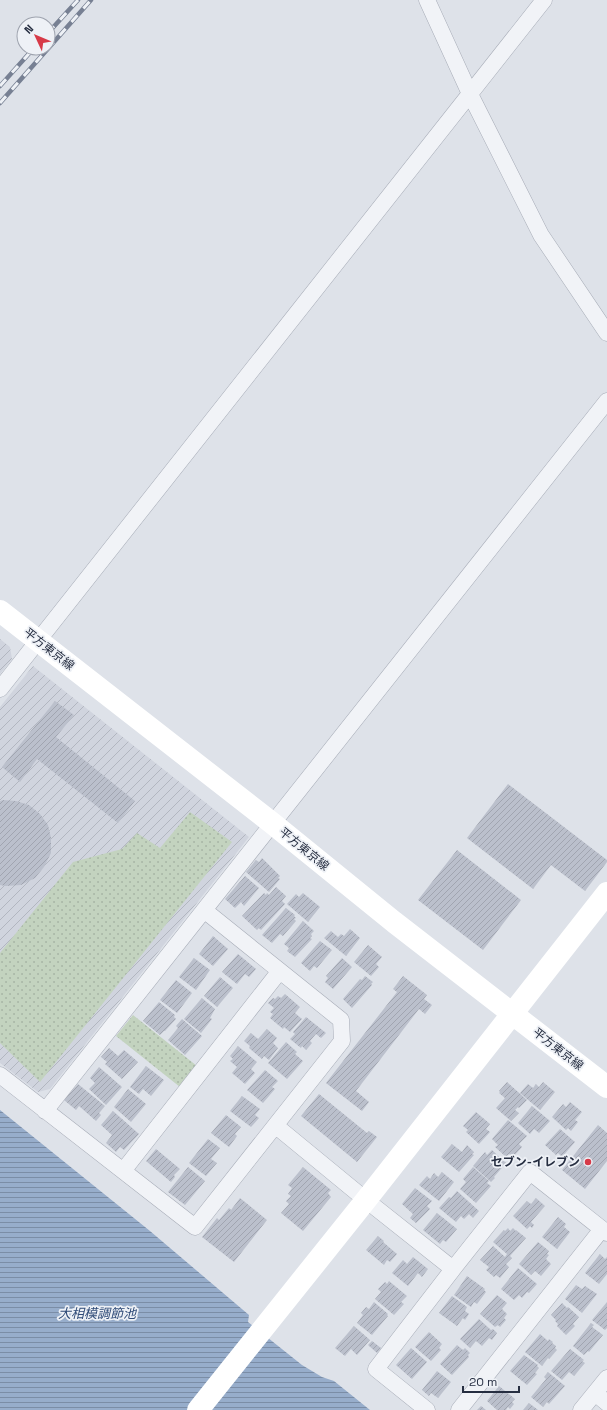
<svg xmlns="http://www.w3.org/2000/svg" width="607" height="1410" font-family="'Space Grotesk','Noto Sans JP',sans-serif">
<defs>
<pattern id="industrial-furrows" width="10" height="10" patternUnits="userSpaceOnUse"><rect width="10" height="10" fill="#d0d4de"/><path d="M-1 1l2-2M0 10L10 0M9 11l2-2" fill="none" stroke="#b2b6c0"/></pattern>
<pattern id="grass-dots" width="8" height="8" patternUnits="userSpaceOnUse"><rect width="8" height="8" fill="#c3d3bf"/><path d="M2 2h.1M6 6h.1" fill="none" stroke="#a7b5a5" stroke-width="1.8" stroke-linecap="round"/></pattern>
<pattern id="water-rules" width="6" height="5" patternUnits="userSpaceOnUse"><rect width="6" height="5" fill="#97adcb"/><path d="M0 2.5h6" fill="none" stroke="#7b8da6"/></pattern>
<pattern id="building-hatch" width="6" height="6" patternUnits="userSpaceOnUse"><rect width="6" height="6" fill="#bbc0cc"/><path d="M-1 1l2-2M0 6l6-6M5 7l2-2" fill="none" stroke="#a1a5b0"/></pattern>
</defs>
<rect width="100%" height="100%" fill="#dee2e9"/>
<path fill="url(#industrial-furrows)" d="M0,639l10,8 2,12 -12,15z
M33,666l216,171 -199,252 -12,3 -38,-29v-356z"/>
<path fill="url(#grass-dots)" d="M190,812l42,30 -192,240 -40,-39v-90l73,-91 49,-13 15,-16 23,15z
M133,1015l64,51 -17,21 -64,-51z"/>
<path fill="url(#water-rules)" d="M0,1110l150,121 99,84 -1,7 54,43 20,12 12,4 36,29h-370z"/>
<path fill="url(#building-hatch)" d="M55,701l19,14 -18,22 79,64 -17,22 -81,-64 -17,23 -18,-15z
M508,784l99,76v2l-22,29 -34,-26 -18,24 -66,-51z
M3,800l13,1 13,4 11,9 8,11 3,13v15l-7,14 -9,11 -14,7 -15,1 -6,-1v-84z
M457,850l64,50 -38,50 -65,-50z
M262,858l18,18 -2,2 2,1 -11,13 -23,-20 10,-12 3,2z
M245,876l14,12 -15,18 -3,-4 -6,6 -10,-9z
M276,887l10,9 -4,5 3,3 -24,26 -2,-2 -2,2 -15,-14 22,-23 2,2 1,-2 2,2z
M303,893l17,14 -12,15 -21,-18 9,-10 3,3z
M286,908l9,7 -1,1 2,2 -2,1 2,2 -13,15 -3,-2 -8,9 -10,-8z
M303,921l11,10 -3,3 1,2 -2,2 2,1 -17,18 -8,-6 2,-3 -5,-4z
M350,929l10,9 -14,18 -22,-18 7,-7 7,6 3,-3 3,2z
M213,936l15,13 -15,17 -14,-12z
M320,941l12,9 -15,18 -3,-2 -4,5 -9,-8z
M368,945l14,12 -6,7 3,3 -8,9 -17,-14z
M238,954l18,15 -7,8 -4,-3 -8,10 -15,-12z
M194,958l16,12 -14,20 -17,-13z
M342,958l10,9 -19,22 -8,-7 3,-4 -2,-2z
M365,976l8,6 -2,2 1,1 -20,23 -9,-9 17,-20 2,1z
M403,976l24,19 -3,4 8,6 -7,9 -6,-5 -63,82 13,11 -7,9 -36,-28 71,-91 -4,-3z
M220,977l13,11 -16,19 -13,-11z
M176,980l16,13 -15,20 -17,-13z
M285,994l15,13 -5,6 7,6 -12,13 -6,-5 -1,2 -13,-11 3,-4 -3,-2 4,-4 -6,-5 5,-5 2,1 3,-3 3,2z
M202,998l13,11 -5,9 2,1 -11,14 -17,-14z
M159,1002l16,13 -1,2 2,2 -11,12h-1l-4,4 -17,-14z
M306,1017l20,16 -5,5 -5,-4 -6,7 2,2 -6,7 -4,-4 -1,2 -11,-9 5,-5 -2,-2z
M182,1019l20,17 -17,19 -17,-15 10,-12 -2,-2z
M267,1029l10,9 -4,5 5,5 -9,12 -5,-4 -2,3 -13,-11 1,-2 -6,-5 7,-8 7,6z
M286,1042l11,10 -2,2 8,7 -16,18 -19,-16z
M238,1046l19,16 -6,7 4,4 -10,11 -13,-11 5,-6 -7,-6 3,-2 -3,-3z
M109,1048l9,8 6,-6 14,12 -16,17 -17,-15 2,-2 -6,-5z
M146,1066l18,14 -13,16 -8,-7 -4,5 -9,-7z
M99,1067l23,20 -16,18 -17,-16 6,-6 -5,-5z
M265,1070l13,11 -6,6 3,2 -12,14 -16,-13z
M507,1082l20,18 -8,8 -1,-1 -3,3 4,3 -8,8 -15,-13 9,-10 -6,-5 1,-1 -1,-1z
M543,1082l12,10 -15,18 -20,-17 8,-9 5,4 3,-4 3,3z
M78,1084l27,22 -6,7 2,2 -5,6 -17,-15 -3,4 -12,-10z
M128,1089l18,15 -15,18 -17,-15z
M319,1094l48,39 2,-2 8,6 -20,25 -56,-46z
M242,1096l18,13 -5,6 4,3 -8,9 -21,-16z
M570,1102l12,10 -7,8 3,2 -7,9 -3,-3 -2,2 -14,-13 11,-13 3,3z
M532,1106l18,15 -11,12 -5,-4 -4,5 -12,-11z
M113,1111l26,23 -15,16 -4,-3 -4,5 -10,-9 6,-8 -11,-10z
M476,1112l14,12 -4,5 4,3 -11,12 -13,-12 2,-2 -5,-4z
M226,1115l15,12 -6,7 2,2 -8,11 -18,-14z
M508,1120l19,16 -8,8 3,3 -9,10 -4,-3 -3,3 -11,-10 3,-2 -6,-6z
M598,1125l9,8v28l-22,28 -23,-19z
M560,1129l15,13 -13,15 -4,-4 -2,2 -11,-10z
M208,1139l12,9 -9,11 6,4 -11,13 -17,-13z
M452,1144l10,8 5,-7 7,7 -2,2 2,1 -15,17 -18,-15z
M156,1149l24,20 -6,6 1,2 -4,5 -25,-21z
M492,1150l14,13 -12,14 1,1 -4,4 -18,-16 12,-14 2,3z
M188,1167l17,14 -20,24 -17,-13z
M303,1167l28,23 -3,3 3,4 -28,34 -22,-18 8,-9 -3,-3 5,-5 -3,-2 4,-6 -4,-3z
M473,1167l16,14 -2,2 4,3 -15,17 -16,-14 6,-7 -3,-3z
M442,1172l12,10 -15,19 -20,-16 8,-9 3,3 4,-6 4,4z
M415,1188l17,13 -5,5 3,3 -14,14 -6,-5 3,-4 -11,-10z
M457,1191l22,20 -6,7 -4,-4 -5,5 -3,-3 -5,6 -17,-14 10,-11 2,1z
M240,1198l27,22 -33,42 -32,-25 15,-19 2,2 10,-12 2,2z
M536,1198l9,8 -14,16 3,3 -2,3 -2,-2 -3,3 -14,-13 14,-15 4,3z
M437,1213l20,16 -11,13 -3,-2 -3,4 -17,-14z
M558,1217l8,7 -2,3 6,5 -13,17 -15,-12z
M508,1228l2,3 3,-3 3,3v-1l10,8 -16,18 2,2 -6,6 3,3 -9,11 -4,-3 -2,2 -8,-7 3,-3 -9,-7 13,-14 12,11 2,-3 -14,-12 11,-12 1,1z
M378,1236l6,5 -1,1 14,12 -7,8 -3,-2 -3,5 -18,-15z
M538,1242l11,9 -2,3 2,1 -3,4 5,5 -10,12 -6,-5 -4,4 -12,-11z
M600,1254l5,5 2,-2v17l-8,10 -14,-11z
M413,1257l15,12 -6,8 -4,-4 -10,13 -16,-13 11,-13 4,4z
M518,1268l19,16 -8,9 -2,-1 -5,6 -3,-3 -5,5 -13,-11z
M467,1276l18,13 -1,1 2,2 -9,12 -3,-2 -3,5 -17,-12z
M389,1281l18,15 -6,6 3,2 -10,11 -19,-16 6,-7 -3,-3 7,-7 2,2z
M576,1285l6,4 3,-3 12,8 -15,19 -17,-14z
M497,1295l10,8 -5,6 5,5 -3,4 2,2 -6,7 -2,-2 -3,2 -15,-13z
M452,1296l15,11 -2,4 4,3 -4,6 -2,-2 -6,8 -18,-13z
M374,1302l14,12 -1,1 1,1 -16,19 -15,-12 6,-8 -2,-2 5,-6 3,2z
M607,1302v26l-2,2 -13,-10z
M562,1303l5,5 1,-1 11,10 -6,7 2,2 -9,9 -9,-9 1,-2 -3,-3 1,-1 -5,-5z
M479,1319l12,11 2,-1 4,4 -5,7 -3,-2 -7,8 -6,-5 -6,7 -10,-9z
M591,1323l3,2 -2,2 11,8 -14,17 -1,-1 -4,4 -11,-9z
M354,1326l16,14 -13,15 -6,-6 -6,7 -10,-8z
M429,1332l13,12 -3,4 2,2 -10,11 -16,-14z
M540,1334l8,7 1,-2 4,3 -1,1 4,3 -1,2 2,2 -8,9 -1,-1 -6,8 -17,-14z
M372,1341l9,7 -4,5 -9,-8z
M457,1345l6,5 2,-2 5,5 -2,2 1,2 -17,18 -12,-11z
M411,1348l16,14 -15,17 -16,-14z
M570,1349l14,11 -2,1 3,2 -11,13 -5,-4 -7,8 -11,-9z
M524,1355l14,10 -1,1 2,2 -4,5 2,1 -10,11 -17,-14z
M437,1371l14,11 -13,16 -7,-5 -2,3 -7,-6z
M548,1372l17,14 -16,18 -2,-2 -4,5 -12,-10 15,-18 -2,-2z
M499,1386l16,13 -3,3 2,2 -4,5 -2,-2 -2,3h-9l-10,-9z
M529,1403l9,7h-15z
M481,1406l5,4h-9z"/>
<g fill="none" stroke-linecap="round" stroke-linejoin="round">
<g stroke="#a7acb7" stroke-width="17">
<path id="street" d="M427,0l43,94 71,141 66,98
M0,689l544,-689
M0,1075l195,152 147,-186 -1,-21 -137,-110
M45,1111l562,-710
M276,1126l90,74 87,69 -77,100 51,41
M123,1171l156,-199
M453,1269l77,-97 77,61
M595,1393l12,10
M459,1410l143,-181
M581,1410l26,-32"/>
</g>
<use href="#street" stroke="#f1f3f7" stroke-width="16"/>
<path stroke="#fff" stroke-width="22" d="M0,611l272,212 122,99 213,165
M198,1410l168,-210 241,-307"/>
<g stroke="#778093" stroke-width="4.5">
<path id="rail" d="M48,33l30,-33
M0,86l34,-38
M0,103l91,-103"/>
</g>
<use href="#rail" stroke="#eef1f6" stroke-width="3" stroke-dasharray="9" stroke-linecap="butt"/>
</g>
<circle fill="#d73a48" stroke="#eef1f6" stroke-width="1.5" cx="588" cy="1162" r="4"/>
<g text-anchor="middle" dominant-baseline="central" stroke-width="3.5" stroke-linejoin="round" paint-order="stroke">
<g font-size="12" fill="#262e41" stroke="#eef1f6">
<text transform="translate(49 649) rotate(38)">平方東京線</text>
<text transform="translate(304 849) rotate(39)">平方東京線</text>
<text transform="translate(558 1049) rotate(38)">平方東京線</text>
</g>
<g font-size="12" font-weight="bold" fill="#262e41" stroke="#eef1f6" text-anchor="end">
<text x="580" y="1162">セブン-イレブン</text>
</g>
<g font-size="13" font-style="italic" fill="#2e4a77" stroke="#eef1f6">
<text x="97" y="1313">大相模調節池</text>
</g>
</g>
<g transform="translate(36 36) rotate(314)"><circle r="19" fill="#eef1f6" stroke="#9ea3ae"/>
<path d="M0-3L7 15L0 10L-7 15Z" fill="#d73a48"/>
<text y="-6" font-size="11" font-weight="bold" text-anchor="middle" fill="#262e41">N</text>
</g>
<path d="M463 1386v6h56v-6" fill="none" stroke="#262e41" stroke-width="2"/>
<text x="469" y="1386" font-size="12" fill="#262e41" stroke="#eef1f6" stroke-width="3" paint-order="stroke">20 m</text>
</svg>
